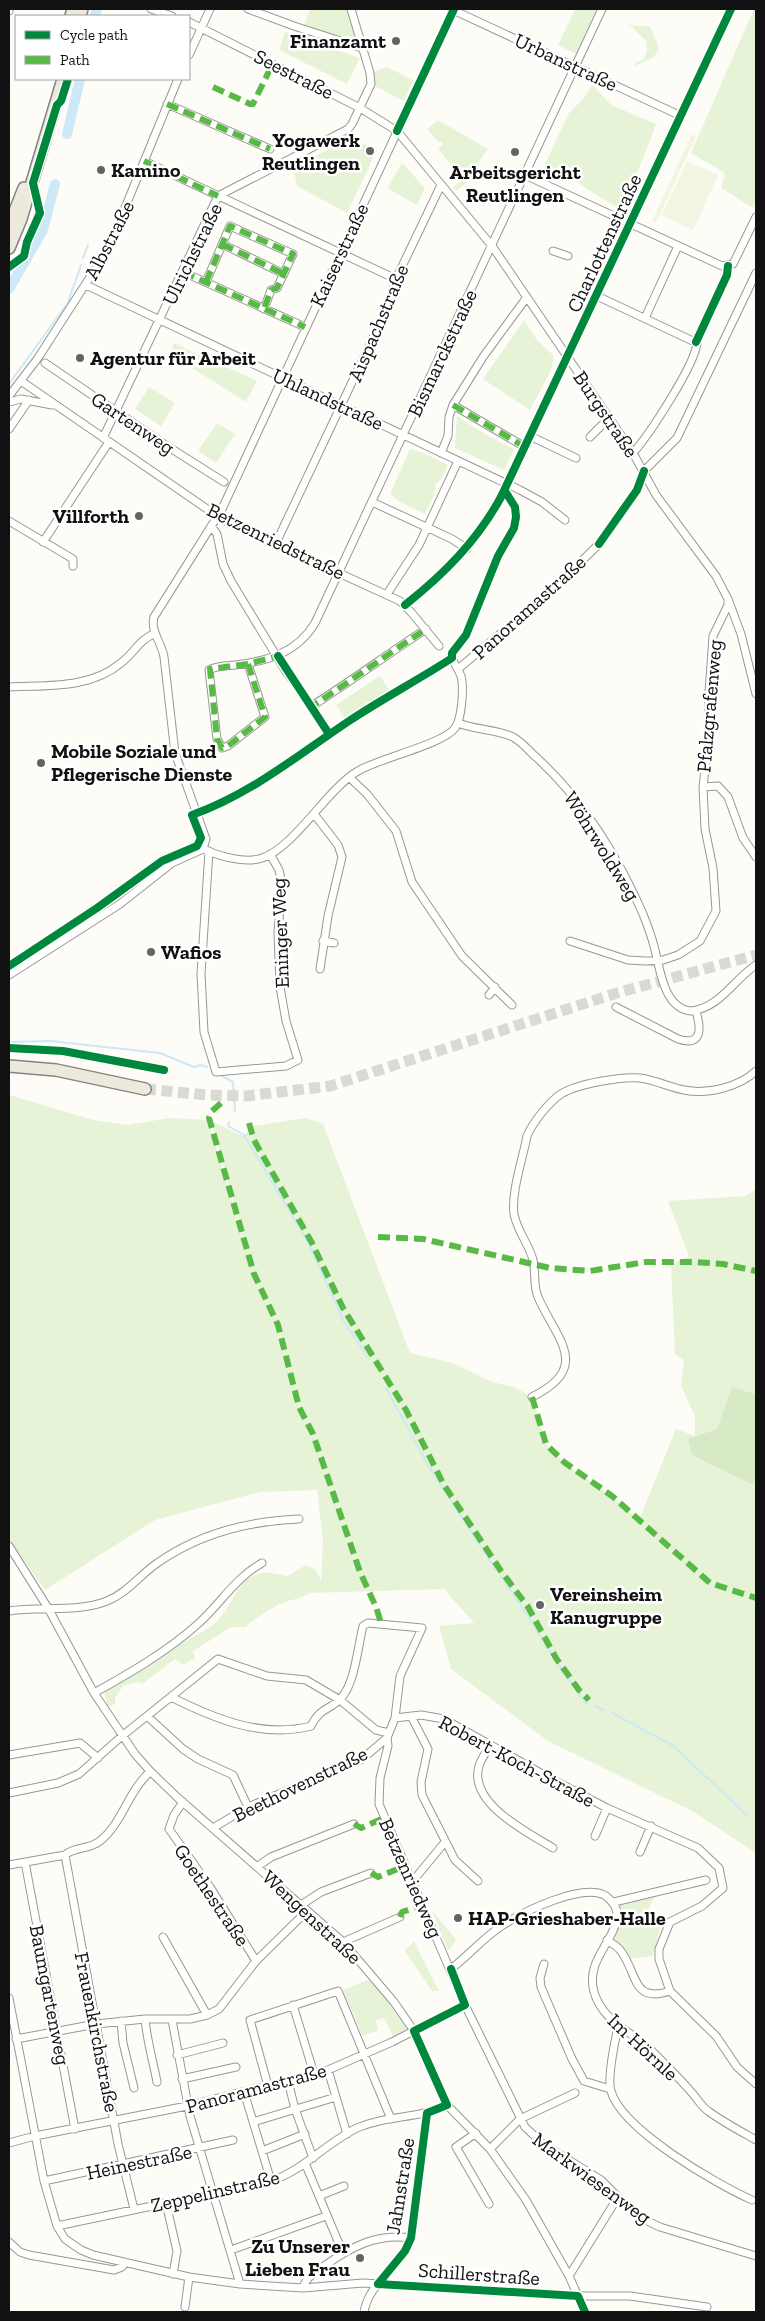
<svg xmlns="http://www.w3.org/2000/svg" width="765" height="2321" font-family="'Zilla Slab',serif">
<rect width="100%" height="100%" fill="#fdfcf7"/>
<path fill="#e7f3d7" d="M310,9h38l10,35 -54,-19z
M575,9h22l-20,45 -19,-9z
M754,9h2v195l-3,4 -32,-20 4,-15 -34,-20z
M629,24c10,5 16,-1 22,4l8,20 -5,9 -20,10 3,-5 6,-2 4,-8 -1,-11z
M285,32l75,26 -13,26 -68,-34z
M387,67l26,13 -9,21 -33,-17 -1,-11z
M592,84l19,21 45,19c-10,30 -24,57 -32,87l-23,-13 -27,-18 -30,-14 25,-53 16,-16z
M438,120l50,29 -23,32 1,2 -10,8 -3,-4 10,-8 -25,-30 5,-5 -2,-3 -2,2 -12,-14z
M351,138l26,12 -30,63 -50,-27 -4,-19z
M402,163l23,25 -8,17 -30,-17z
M524,320l13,20 17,16 -4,16 -20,38 -47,-31z
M174,343l83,38 -11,21 -76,-48z
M149,387l26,16 -14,23 -26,-17z
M457,416l26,17 31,16 -10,21 -49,-22z
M217,423l18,11 -19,29 -18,-12z
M410,449l13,4 25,12 -6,13 -6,6 -2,12 -9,18 -25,-12 -10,-8z
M380,676l11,17 -44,29 -11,-17z
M9,1095l84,25 35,5 41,-7 39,2 43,145 -40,-144 32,15 11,-10 52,-8 17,6 87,229 43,10 39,19 22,5 18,10 14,47 17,18 48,34 28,24 37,-91 19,7v-20l-14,-30 3,-26 -9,-6 -4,-89 18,-9 -21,-55 78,-5 10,-7v664l-62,-41 -146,-71 -97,-72 -12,-43 35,-3 -30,-34 -135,4c-8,6 -17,6 -26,10 -7,2 -33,18 -37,24h-15l-38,24 2,7 -12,7 -8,-6 -33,25 -5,-2 -14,4 -8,12v6l-7,3 -4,-15c31,-28 71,-43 106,-65 18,-11 22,-36 38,-48 15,-11 25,-5 40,-3l18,-11 10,5 5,11 2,-40 -6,-51 -57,2 -105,28 -110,70 -36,-50z
M655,1895l-6,13 12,16 -8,32 -23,3 -15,-18 4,-37z
M432,1911l24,28 -6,11 -3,-2z
M414,1941l25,50h-7l-27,-40z
M367,1980c10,1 38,39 40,49l-1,3 -12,6 -10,-20 -8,2 2,10 -15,6 5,12 -25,-58z"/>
<path fill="#d8eac5" d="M732,1387l23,7 1,84 -3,7 -61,-30 -4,-16 29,-10z"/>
<path fill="#f0f6e1" d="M692,134l4,2 -40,87 -4,-2z
M687,161l31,14 -25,55 -31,-15z"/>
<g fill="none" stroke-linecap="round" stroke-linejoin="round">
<path stroke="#cde8f7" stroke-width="2" d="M83,258l5,-13
M68,302l13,-37
M9,384l58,-80
M9,1042l41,-1 110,12 34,14 7,-2 6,2
M222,1076l11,6 2,29
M229,1122l-1,4 16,9 65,109 34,76 24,36
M386,1388l42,77 68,105
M501,1577c31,41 53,86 85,126
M595,1706l8,4
M612,1713l60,32 75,70"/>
<path stroke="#cde8f7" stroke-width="10" d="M95,16l2,-7
M67,134l13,-55
M9,289l34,-59 12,-46"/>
<path stroke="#dad9d4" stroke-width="11" stroke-dasharray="11 5.5" stroke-linecap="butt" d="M145,1089l62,6 39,1 84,-10 287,-93 139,-38"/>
<g stroke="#979795" stroke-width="9">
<path id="minor" d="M151,9l21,7
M248,9l46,17 68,22
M451,9l230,107
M9,11v-2
M189,22l171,86 37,23 95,115 141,207 23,42 60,81 12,23 13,35 15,60
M189,55l21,-46
M167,104l103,45
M144,161l252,118
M525,175l197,91 11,-2 23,-47
M222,244l62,30
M553,251l15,5
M183,272l122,55
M206,282l24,-56 63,28 -16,34 -6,2 -7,19
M86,285l434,205 22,12 23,18
M597,296l100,47c-2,22 -48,92 -64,110
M645,318l33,-72
M45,363l119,81 60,38
M21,381l202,139 177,81 11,11 28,34
M9,396l29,-38 70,-109 70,-170
M9,402l12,-3 31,6
M453,405l72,42
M9,429l20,-29
M530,436l46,22
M590,437l19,-19
M103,438l115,-242 130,-67 4,-5 19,-40 -1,-11 -19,-64
M441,453l7,-17 1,-19 4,-12 30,-48 44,-60
M644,471l33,-33 79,-165
M372,502l80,37 15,10
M9,521l64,38v7
M211,526l6,8 6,30 8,17 54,89 27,36c39,-25 76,-52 114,-77
M43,542l66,-100
M276,543l112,-237 8,-27 45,-94
M387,594l32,-49 39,-84
M405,605c39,-31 72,-64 96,-108l230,-488
M248,664l17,53 -37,29 -6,2 -5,-9 -8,-69c7,-4 18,-4 26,-5 33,-4 62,-12 80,-42l287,-614
M458,669l91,-76 50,-49
M9,687c38,-2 81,2 112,-24 14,-11 16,-21 34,-30
M458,723c18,7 41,7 55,14 9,5 16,14 23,20 46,42 82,100 107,157 4,10 8,21 11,32 6,22 9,62 37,65 29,-3 43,-32 65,-46
M350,778l17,16 29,37 16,51 50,74 50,49
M703,787l15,-1 10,11 15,41 13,19
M314,814l24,31 4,12 -14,59 -8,53
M203,849l3,-10 -31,-86 -11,-96c-2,-14 -14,-26 -10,-40l68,-108 232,-500
M203,849c16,7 42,15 59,9 32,-10 66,-70 96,-87 19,-12 86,-27 97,-43 7,-9 9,-41 6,-52 -3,-8 -8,-13 -10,-21l15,-20 32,-79 16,-28 2,-11 -1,-10 -10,-16
M209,851l-8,123 3,58 12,40 70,-6 12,-6 -12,-39 -6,-34 -2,-55 4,-49 -3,-13 -9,-16
M323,941l11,2
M570,941l58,19 17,1 18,-1 15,-5 22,-14 16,-30 -3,-43 -8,-39 -2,-42 6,-54v-41l4,-56 15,-31v-6
M9,975l111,-71 52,-41 31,-14
M489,995l6,-8
M616,1007l62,32c25,8 23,-11 18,-28
M532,1397c61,-30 24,-58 6,-100 -5,-11 -2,-25 -5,-37 -4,-16 -16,-29 -19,-46 -3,-22 9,-56 13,-78 6,-14 22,-34 34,-42 16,-10 60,-18 79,-16 15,2 29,9 44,12 23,5 55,-3 72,-19
M9,1546l39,62 46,85 41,61 15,17 28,27 165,144 51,60 20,29 33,74 43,44 36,51 43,76 16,36
M9,1611c32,-5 67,2 98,-10 20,-8 32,-25 49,-37 42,-30 92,-43 143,-45
M94,1693c36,-20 74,-42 105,-70 22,-20 36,-45 63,-60
M171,1697c42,21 91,42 140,29 10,-20 19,-15 31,-29 13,-15 16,-51 21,-71l5,-3 54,5 -22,48 -5,42 -8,20 1,8 -8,32 -1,26 86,201 60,122 18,17 58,36 28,28 14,11 17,8 96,29
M147,1716l36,33 15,10 35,16 15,32
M411,1716l17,33 -7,33 1,13 33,65 23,21
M395,1718l26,-3 23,4 102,57 61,32 91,40 21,20 4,20 -21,18 -32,16 -11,27v10l11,32 46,45 21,31 19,17
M490,1745c-3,6 -9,14 -11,21 -11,37 48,66 74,82
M9,1755l71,-12 18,15
M9,1793l49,-10 21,-9 43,-38 96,-77 49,17 39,4 34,20 36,30 13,3
M183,1802l-9,13 -5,14 41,58 46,74
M213,1828l35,-21 114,-48 25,-21
M595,1836l12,-28
M640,1852l11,-26
M65,1855l53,289 16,65
M25,1862l50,267
M9,1865l56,-10c10,-9 24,-5 35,-14 17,-14 24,-34 35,-51 4,-7 10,-13 15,-19
M258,1866l13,-9 83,-33
M412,1882l33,-40
M614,1902l92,-22
M301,1905l20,-13 50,-19
M163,1937l44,78
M607,1940c4,3 10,6 13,10 18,22 11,54 50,41
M343,1942l57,-25
M544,1964l-4,14 1,9 31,72 12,22 26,8
M451,1969c18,-14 33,-32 52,-44 20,-13 80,-43 103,-29 6,5 11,10 11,18 -1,28 -32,45 -23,78 9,31 40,40 60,61 13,13 27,27 39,41 5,6 9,13 15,17 15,11 32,20 48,29
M9,1998l35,183 13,45 8,13 16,11 12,5 96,22 51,7 63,4 60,-5 215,13h52l77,11
M293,2005l21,69
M145,2019c2,22 8,42 12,63
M172,2020l18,96 50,168
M121,2021l2,22 11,45
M618,2027c-3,13 -11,52 -7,64 10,38 105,93 141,109
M16,2039l80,-15 49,-5h45l17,-4 12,-6 37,-48 51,-50
M177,2055l46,-12
M328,2070l19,64
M182,2079l54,-12
M288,2081l7,28 18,49
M268,2086l-18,-66 88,-29 53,128
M244,2092l27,89
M253,2122l83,-25
M476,2133l-20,14 33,57
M9,2143l26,-7 152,-30 141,-36 64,-28 73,-37
M490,2149l30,-30 55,-26
M262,2151l43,-17
M305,2163l38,90
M44,2181l189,-41
M319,2196l25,-10
M166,2203l11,48 -4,23
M57,2226l214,-45c33,-11 55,-38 86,-53 29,-13 62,-9 90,-23
M9,2242l11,10 9,3 85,15 8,-3 3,-5
M231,2250l95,-34
M569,2276l49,-79
M303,2288c3,-12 13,-15 21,-22 27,-19 52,-33 87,-28
M185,2307l4,-30
M364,2312c5,-30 37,-46 47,-74l16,-125"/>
</g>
<g stroke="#858482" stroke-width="14">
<path id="primary" d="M71,16l2,-7
M80,16l2,-7
M9,226l15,-38
M9,248l12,-29 42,-140
M9,1066l47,4 89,19"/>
</g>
<use href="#minor" stroke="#fffffe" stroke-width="7"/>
<use href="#primary" stroke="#ede9dc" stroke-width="11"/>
<path stroke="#58b947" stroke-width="6" stroke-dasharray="12 6" stroke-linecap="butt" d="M213,87l37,17h3l20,-41
M167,104l103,45
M144,161l74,35
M222,244l62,30
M183,272l122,55
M206,282l24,-56 63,28 -16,34 -6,2 -7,19
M453,405l72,42
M248,664l17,53 -37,29 -6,2 -5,-9 -7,-70 38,-5 30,-8 2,5
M309,702l3,4c39,-25 76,-52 114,-77
M221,1103l-9,8 -3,7 45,156 24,51 21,82 14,27 47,138 16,35 5,16
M249,1123l5,17 58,103 31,65 63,102 38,75 57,86 27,36 28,51 23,32 10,10
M378,1237l45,2 127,29 40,3 56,-9h49l28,2 33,7
M532,1397l14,47 18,18 48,34 98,87 46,15
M354,1824l7,4 23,-10
M371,1873l7,4 27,-11
M400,1917l2,-5 20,-7"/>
<g stroke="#fff" stroke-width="11">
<path id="cycleway" d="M397,131l57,-122
M9,267l15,-11 3,-14 13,-29 -7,-30 24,-78 4,-4 7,-22
M696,342l31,-67 1,-9
M599,544l38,-54 7,-19
M405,605c39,-31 72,-64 96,-108l230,-488
M278,656l51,78
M9,966l88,-58 65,-47 35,-15 4,-8 -9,-23c59,-21 106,-60 157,-94 33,-22 69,-41 103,-63v-5l14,-18 32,-79 16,-28 2,-11 -1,-10 -10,-16
M9,1048l54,3 101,19
M378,2284l27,-33 6,-13 16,-125 20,-8 -33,-74 51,-26 -14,-36
M378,2284l200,12 7,16"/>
</g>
<use href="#cycleway" stroke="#00873e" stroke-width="8"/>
</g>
<g fill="#646362" stroke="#fff" stroke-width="2">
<circle cx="396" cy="41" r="5"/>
<circle cx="370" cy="151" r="5"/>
<circle cx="515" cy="152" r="5"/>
<circle cx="101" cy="170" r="5"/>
<circle cx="80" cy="358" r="5"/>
<circle cx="139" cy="516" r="5"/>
<circle cx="41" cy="763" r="5"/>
<circle cx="151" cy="952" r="5"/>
<circle cx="540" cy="1605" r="5"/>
<circle cx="458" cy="1918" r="5"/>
<circle cx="360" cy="2258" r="5"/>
</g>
<g text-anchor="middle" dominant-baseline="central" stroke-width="5" stroke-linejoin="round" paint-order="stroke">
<g font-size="20" font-weight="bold" fill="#111" stroke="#fff" text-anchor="start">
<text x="386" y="41" text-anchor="end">Finanzamt</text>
<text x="360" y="140" text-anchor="end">Yogawerk<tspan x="360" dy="23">Reutlingen</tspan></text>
<text x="111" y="170">Kamino</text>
<text x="515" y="172" text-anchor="middle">Arbeitsgericht<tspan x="515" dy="23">Reutlingen</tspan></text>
<text x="90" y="358">Agentur für Arbeit</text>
<text x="129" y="516" text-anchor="end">Villforth</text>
<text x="51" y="751">Mobile Soziale und<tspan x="51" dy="23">Pflegerische Dienste</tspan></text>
<text x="161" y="952">Wafios</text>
<text x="550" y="1594">Vereinsheim<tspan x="550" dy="23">Kanugruppe</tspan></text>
<text x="468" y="1918">HAP-Grieshaber-Halle</text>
<text x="350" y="2246" text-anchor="end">Zu Unserer<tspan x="350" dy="23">Lieben Frau</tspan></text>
</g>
<g font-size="20" fill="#111" stroke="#fff">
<text transform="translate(566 62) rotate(25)">Urbanstraße</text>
<text transform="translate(294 74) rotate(27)">Seestraße</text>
<text transform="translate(109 240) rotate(-63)">Albstraße</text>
<text transform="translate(604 243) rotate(-65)">Charlottenstraße</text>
<text transform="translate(192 254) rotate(-64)">Ulrichstraße</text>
<text transform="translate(339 255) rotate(-65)">Kaiserstraße</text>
<text transform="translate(378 323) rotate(-67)">Aispachstraße</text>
<text transform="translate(442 353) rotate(-65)">Bismarckstraße</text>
<text transform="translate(328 399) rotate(25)">Uhlandstraße</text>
<text transform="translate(606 414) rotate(56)">Burgstraße</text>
<text transform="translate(133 423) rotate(34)">Gartenweg</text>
<text transform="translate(276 541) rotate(26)">Betzenriedstraße</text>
<text transform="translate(529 607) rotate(-42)">Panoramastraße</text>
<text transform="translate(709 706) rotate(-85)">Pfalzgrafenweg</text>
<text transform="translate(602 846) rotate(58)">Wöhrwoldweg</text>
<text transform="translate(280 933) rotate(-92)">Eninger Weg</text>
<text transform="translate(517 1761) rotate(28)">Robert-Koch-Straße</text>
<text transform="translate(300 1784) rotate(-26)">Beethovenstraße</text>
<text transform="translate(411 1878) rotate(66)">Betzenriedweg</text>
<text transform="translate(212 1895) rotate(56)">Goethestraße</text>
<text transform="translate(312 1917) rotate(43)">Wengenstraße</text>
<text transform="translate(50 1995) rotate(79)">Baumgartenweg</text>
<text transform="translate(97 2032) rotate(79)">Frauenkirchstraße</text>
<text transform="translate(643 2047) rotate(43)">Im Hörnle</text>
<text transform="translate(256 2088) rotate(-15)">Panoramastraße</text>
<text transform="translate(139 2162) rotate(-12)">Heinestraße</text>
<text transform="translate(592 2178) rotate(36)">Markwiesenweg</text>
<text transform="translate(400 2186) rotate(-81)">Jahnstraße</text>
<text transform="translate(215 2191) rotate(-13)">Zeppelinstraße</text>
<text transform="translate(479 2274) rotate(4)">Schillerstraße</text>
</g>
</g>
<rect width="765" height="2321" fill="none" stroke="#111111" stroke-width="20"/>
<rect x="15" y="15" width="175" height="65" fill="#ffffff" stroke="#a0a0a0"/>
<rect x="25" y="31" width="25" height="8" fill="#00873e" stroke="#a0a0a0"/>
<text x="60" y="40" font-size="15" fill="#111111">Cycle path</text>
<rect x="25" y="56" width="25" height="8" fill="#58b947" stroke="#a0a0a0"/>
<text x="60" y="65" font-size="15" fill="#111111">Path</text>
</svg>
